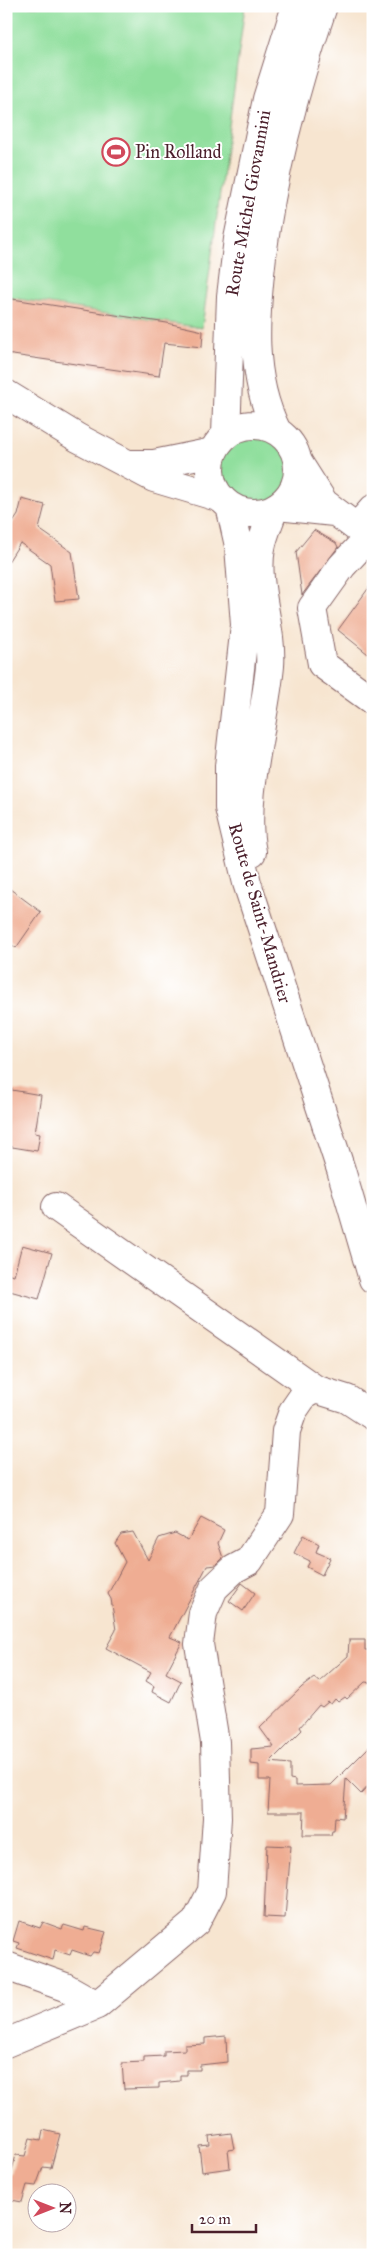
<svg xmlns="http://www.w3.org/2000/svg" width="379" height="2261" font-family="'IM FELL Great Primer',serif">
<rect width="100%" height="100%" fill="#fff"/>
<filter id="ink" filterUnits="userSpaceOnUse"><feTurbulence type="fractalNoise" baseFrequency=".02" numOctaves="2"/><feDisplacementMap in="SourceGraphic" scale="10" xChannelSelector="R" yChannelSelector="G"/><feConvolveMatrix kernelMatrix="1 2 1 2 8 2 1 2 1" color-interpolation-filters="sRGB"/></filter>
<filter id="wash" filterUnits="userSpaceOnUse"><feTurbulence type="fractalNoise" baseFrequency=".0096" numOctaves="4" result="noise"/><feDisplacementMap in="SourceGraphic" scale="20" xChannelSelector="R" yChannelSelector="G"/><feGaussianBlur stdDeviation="1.12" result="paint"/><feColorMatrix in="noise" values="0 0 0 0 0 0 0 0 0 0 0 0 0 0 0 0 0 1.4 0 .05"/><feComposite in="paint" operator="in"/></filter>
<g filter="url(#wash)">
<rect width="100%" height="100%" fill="#f7e5d0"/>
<path fill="#90df9d" stroke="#6d7f64" d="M6,6h239l-43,322 -196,-31z
M252,425c86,9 32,124 -21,77 -16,-13 -20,-17 -21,-38l29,-37z"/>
<g id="blocks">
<path fill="#efad93" d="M6,298l161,25 36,8 -1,16 -38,-4 -5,33 -153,-22z
M22,499l23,6 -6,24 33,23 7,47 -24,2 -5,-37 -30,-21 -14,22v-32l12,-18z
M314,530l22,13 2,4 -36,48 -6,-43z
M373,582v76l-35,-28z
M6,886l35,26 -25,36 -10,-8z
M6,1089l35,6 -6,38 5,1 -3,17 -31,-5z
M22,1245l30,8 -13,46 -33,-9v-17l8,2z
M201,1518l23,12 -6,13 5,15 -7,7 -9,1 -37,71 12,5 -16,31 15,8 -10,21 -19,-10 2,-6 -8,-5 5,-9 -45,-24 10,-18 -5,-31 -3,-5 17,-32 -10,-19 6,-9 12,-2 15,28 11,-22 16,-5 13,7z
M303,1535l16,9 -3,8 14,6 -8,17 -15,-8 3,-6 -16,-8z
M242,1583l13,10 -12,18 -14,-10z
M349,1640h16v10h8v33l-8,-1 -18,17 -2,-2 -7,5 -3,-3 -4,5 -3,-2 -6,5 -3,-2 -19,22 2,3 -32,32 20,2v15l5,1v6l36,-1 42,-42v38l-12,13 -15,-15 -3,39 -8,-1 -1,14h-2l-1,4h-28l1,-23h-36l2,-32h-11v-15l-8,-1v-15l23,-2 -14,-19 42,-41 12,-9 5,4 29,-26z
M267,1845l24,1 -6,72 -21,-1z
M19,1921l21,7 3,-6 19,7 2,-4 20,6 1,-4 21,5 -7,21 -6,-1 -3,4 -18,-6 -2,5 -15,-5 -2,10 -36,-12 2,-5 -6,-2z
M226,2036l1,26 -27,3v5h-13v5h-7v6l-21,2v5l-35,1 -2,-26 22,-1v-5l20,-1v-5l21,-1v-5l20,-1v-6z
M43,2130l17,4 -9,34 -8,-1 -7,19 -9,-1 -5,17 -16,-3v-26l5,1 5,-19 9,1 5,-18 11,2z
M231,2133l3,16 -6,1 2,18 -28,4 -3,-26 11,-1 -1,-9z"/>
</g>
</g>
<g filter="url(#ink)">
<use href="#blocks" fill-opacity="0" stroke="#876465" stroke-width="1"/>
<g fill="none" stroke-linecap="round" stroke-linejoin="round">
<g stroke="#876465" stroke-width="30">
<path id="minor" d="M6,394l72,44 76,40 67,20
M298,462l26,41 49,37
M131,464h23l59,-12
M278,506l56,6
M357,527l16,-18
M369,537l-27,29 -30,42 10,56 51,37
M56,1207l259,182 32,10 26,17
M6,1966l59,21 32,18 99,-83 16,-31 5,-73 -2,-76 -16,-98 4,-31 11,-25 20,-19 15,-8 31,-47 6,-83 7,-20 11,-16 11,-6
M6,2043l91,-38"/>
</g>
<g stroke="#876465" stroke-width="30">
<path id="major" d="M210 469a44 44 0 1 1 88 0a44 44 0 1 1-88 0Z
M277,431c-28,-55 -22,-116 -15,-175 11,-86 33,-168 61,-250
M226,435l5,-139 7,-57 29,-140 29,-93
M230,506l9,40 6,79 -16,141v42l18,75 94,287 32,109
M252,852c-11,-52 13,-131 18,-186 3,-38 -16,-81 -9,-118 2,-13 9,-27 13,-40"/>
</g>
<use href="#minor" stroke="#fff" stroke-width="28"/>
<use href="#major" stroke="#fff" stroke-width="28"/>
</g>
</g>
<defs>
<g id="stadium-ring" transform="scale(1.4375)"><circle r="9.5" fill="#fff" stroke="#d1495b" stroke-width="1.5"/><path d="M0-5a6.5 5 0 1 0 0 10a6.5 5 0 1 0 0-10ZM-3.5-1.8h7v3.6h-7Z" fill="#d1495b"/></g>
</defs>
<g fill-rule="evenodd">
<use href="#stadium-ring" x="116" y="152"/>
</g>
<g text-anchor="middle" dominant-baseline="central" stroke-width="4" stroke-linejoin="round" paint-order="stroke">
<g font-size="18" fill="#4a1f2b" stroke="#fff" text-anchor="start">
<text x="135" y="152">Pin Rolland</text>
</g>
<g font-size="18" fill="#4a1f2b" stroke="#fff">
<text transform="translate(248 203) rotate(-80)">Route Michel Giovannini</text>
<text transform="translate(260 913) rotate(74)">Route de Saint-Mandrier</text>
</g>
</g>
<rect width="379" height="2261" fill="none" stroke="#fff" stroke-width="25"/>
<g transform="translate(52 2208) rotate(90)"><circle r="24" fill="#ffffff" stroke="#b7a5aa"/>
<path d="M0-4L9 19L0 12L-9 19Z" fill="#d1495b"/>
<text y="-8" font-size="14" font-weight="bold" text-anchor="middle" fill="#4a1f2b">N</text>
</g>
<path d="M192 2224v8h64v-8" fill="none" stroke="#4a1f2b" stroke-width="2.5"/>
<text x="199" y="2224" font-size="15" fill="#4a1f2b" stroke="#ffffff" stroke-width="4" paint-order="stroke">20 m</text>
</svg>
